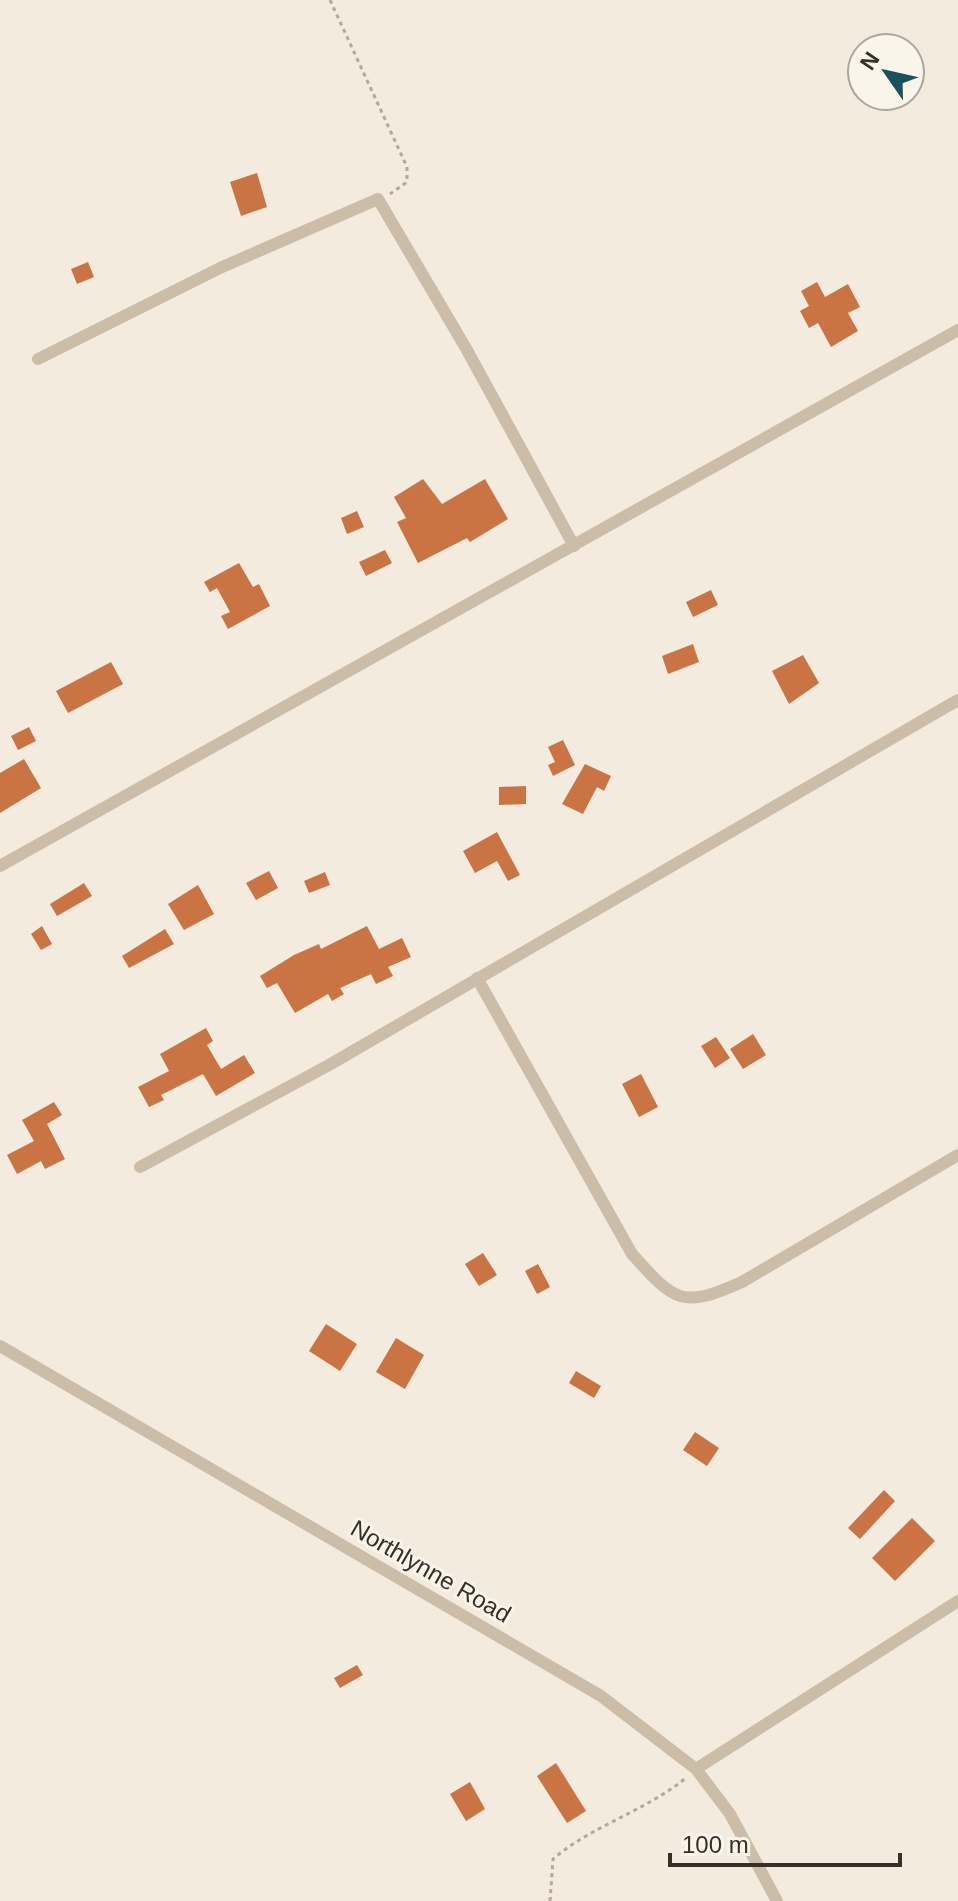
<svg xmlns="http://www.w3.org/2000/svg" width="958" height="1901" font-family="Arial,sans-serif">
<rect width="100%" height="100%" fill="#f3ebdd"/>
<path fill="#ca7444" d="M257,173l10,34 -26,9 -11,-34z
M88,262l6,15 -17,7 -6,-15z
M817,282l8,15 23,-13 12,23 -12,6 10,18 -27,16 -13,-24 -9,5 -9,-17 9,-5 -8,-15z
M423,479l19,25 43,-25 23,40 -38,23 -3,-4 -49,25 -21,-41 9,-4 -12,-21z
M357,511l7,16 -17,7 -6,-16z
M385,550l7,13 -26,13 -7,-14z
M239,563l14,24 6,-3 11,22 -42,23 -7,-13 9,-4 -13,-24 -7,4 -6,-10z
M711,590l7,15 -25,12 -7,-15z
M693,644l6,18 -31,12 -6,-18z
M803,655l16,28 -30,21 -17,-33z
M111,662l12,22 -55,29 -12,-22z
M29,727l7,14 -18,9 -7,-14z
M563,740l12,25 -22,11 -5,-11 7,-3 -7,-15z
M24,759l17,29 -41,25v-40z
M585,764l26,12 -7,15 -7,-4 -14,27 -21,-10z
M526,786v18l-27,1v-18z
M497,832l23,43 -12,6 -11,-20 -22,12 -12,-22z
M269,871l9,17 -22,12 -10,-17z
M325,872l5,13 -21,8 -5,-12z
M84,883l8,13 -35,20 -7,-12z
M198,885l16,29 -30,16 -16,-26z
M42,926l10,18 -11,6 -10,-16z
M367,926l12,23 23,-11 9,19 -23,10 5,9 -17,8 -5,-10 -31,14 4,6 -12,7 -4,-7 -33,19 -18,-30 -10,5 -7,-12 34,-21 25,-11 2,5z
M165,929l9,15 -45,24 -7,-12z
M206,1028l7,13 -6,4 14,24 23,-14 11,18 -39,23 -13,-22 -42,21 3,5 -15,7 -11,-20 31,-16 -9,-17z
M753,1034l13,21 -23,14 -13,-20z
M716,1037l14,21 -15,10 -14,-22z
M641,1074l17,33 -19,10 -17,-33z
M54,1102l8,13 -15,9 18,35 -20,10 -4,-8 -24,13 -10,-19 27,-14 -12,-21z
M483,1253l14,22 -18,11 -14,-22z
M538,1264l12,23 -13,7 -12,-23z
M326,1324l31,20 -17,27 -31,-20z
M396,1338l28,17 -19,34 -29,-17z
M576,1371l25,15 -7,12 -25,-15z
M695,1432l24,16 -12,18 -24,-16z
M884,1490l11,11 -35,38 -12,-11z
M912,1518l23,23 -40,40 -23,-23z
M357,1665l6,10 -23,13 -6,-10z
M556,1763l30,48 -19,12 -30,-47z
M470,1782l15,27 -19,12 -16,-27z"/>
<g fill="none" stroke-linecap="round" stroke-linejoin="round">
<path stroke="#b8a792" stroke-width="3" stroke-dasharray="4 4" stroke-linecap="butt" d="M330,0l77,167v15l-17,12
M550,1901l3,-42c40,-34 93,-48 134,-82"/>
<path stroke="#ccbda8" stroke-width="12" d="M38,359l182,-91 158,-69 89,151 107,196
M0,866l958,-536
M477,978l155,276c43,48 50,55 110,28l216,-127
M140,1167l189,-102 629,-365
M0,1346l601,350 95,73 34,45 47,87
M696,1769l262,-168"/>
</g>
<g text-anchor="middle" dominant-baseline="central" stroke-width="6" stroke-linejoin="round" paint-order="stroke">
<g font-size="24" fill="#382f29" stroke="#faf5ea">
<text transform="translate(431 1571) rotate(30)">Northlynne Road</text>
</g>
</g>
<g transform="translate(886 72) rotate(304)"><circle r="38" fill="#faf5ea" stroke="#aca69d" stroke-width="2"/>
<path d="M0-6L14 30L0 20L-14 30Z" fill="#1c505c"/>
<text y="-12" font-size="22" font-weight="bold" text-anchor="middle" fill="#382f29">N</text>
</g>
<path d="M670 1853v12h230v-12" fill="none" stroke="#382f29" stroke-width="4"/>
<text x="682" y="1853" font-size="24" fill="#382f29" stroke="#faf5ea" stroke-width="6" paint-order="stroke">100 m</text>
</svg>
